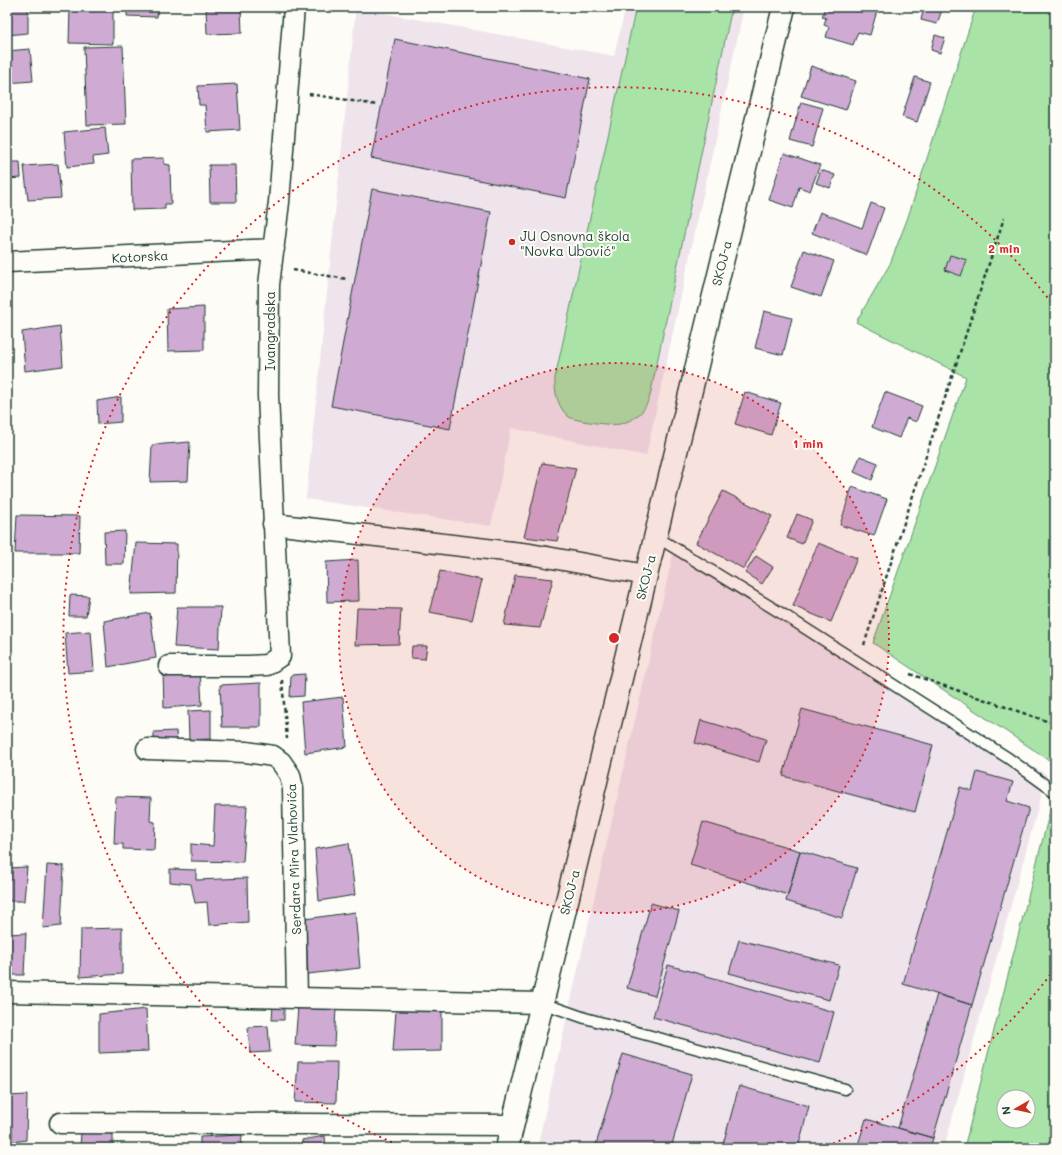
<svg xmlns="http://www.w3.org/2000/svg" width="1062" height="1155" font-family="Mali,sans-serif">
<rect width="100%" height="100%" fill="#fdfcf7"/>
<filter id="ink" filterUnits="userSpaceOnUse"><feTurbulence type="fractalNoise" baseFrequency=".025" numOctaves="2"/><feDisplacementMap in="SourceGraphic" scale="8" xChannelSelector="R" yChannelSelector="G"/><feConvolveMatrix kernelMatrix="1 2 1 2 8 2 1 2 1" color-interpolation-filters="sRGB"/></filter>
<g filter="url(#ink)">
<path fill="#efe3ec" d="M626,7h118l-98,449 -135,-28 -20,98 -185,-27 50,-491 258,48z
M673,554l374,221 -103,373h-407z"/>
<path fill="#a9e3a8" stroke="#64906e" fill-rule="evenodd" d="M636,7h96l-82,389c-3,8 -6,15 -13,20 -4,4 -11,6 -17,8 -8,2 -44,-3 -51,-7 -11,-9 -15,-25 -14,-39z
M976,7h79v757l-182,-121 93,-266 -110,-55 34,-58 18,-47z
M1055,791v357h-91zM1004,1097h24v24h-24z"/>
<path fill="#cfaad3" stroke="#1f3d34" d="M7,7h21v26l-21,2z
M70,7h43v37l-44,-1z
M127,7h31l-1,10 -30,-1z
M206,7h35l1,26 -35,1z
M825,7h38l14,4 -7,24 -12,-3 -5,13 -27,-8 3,-10 -5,-2 2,-7 -4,-1z
M924,7h19l-6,17 -16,-4z
M935,35l10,3 -5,15 -9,-3z
M395,39l195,40 -24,119 -195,-40z
M123,46l3,78 -39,1 -3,-78z
M30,49l3,32 -26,2v-32z
M811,66l45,15 -10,29 -45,-14z
M915,77l15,5 -13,40 -15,-5z
M237,84l3,46 -33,2 -2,-27h-6l-1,-19z
M801,102l22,6 -11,39 -22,-6z
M105,128l3,27 -15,2 1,7 -27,3 -3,-35z
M784,153l36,12 -10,26 -11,-4 -6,21 -24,-8z
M164,158v6l6,1 1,39h-6v5l-33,1 -1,-51z
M7,162h13l1,16 -14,1z
M58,164l3,34 -33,2 -4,-34z
M209,165h26l1,37h-26z
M821,170l14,5 -5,13 -14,-5z
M372,189l119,23 -41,217 -119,-23z
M871,203l13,5 -17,47 -55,-22 8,-21 42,16z
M804,250l30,11 -13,36 -30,-10z
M950,255l17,5 -6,16 -16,-6z
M204,307v43l-36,1 -1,-42z
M764,311l28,7 -9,37 -28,-7z
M60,326l3,40 -38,5 -3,-39z
M745,392l36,11 -10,32 -36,-11z
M885,392l37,14 -6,16 -9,-4 -8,20 -27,-11z
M121,397v25l-23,2 -1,-23z
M190,442l-2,39 -38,1 2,-37z
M860,456l18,7 -6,17 -18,-8z
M542,463l34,5 -19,73 -33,-4z
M852,487l35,12 -13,37 -34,-11z
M723,491l49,25 -28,53 -48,-26z
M797,514l15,6 -10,24 -15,-6z
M17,515l63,1 -1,37h-64z
M125,531l-1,33h-19l-1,-32z
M136,543l41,1 -1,49 -45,1z
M818,543l39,15 -26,64 -38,-16z
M756,556l17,11 -11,17 -17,-11z
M358,560l1,41 -32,1 -1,-40z
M440,571l42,9 -10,40 -43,-8z
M515,575l38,4 -13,49 -36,-3z
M70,595l19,1 -3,20h-17z
M177,607h44l-2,42 -45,-2z
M357,608l44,1 -2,35 -44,1z
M150,613l6,45 -48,9 -4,-46z
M91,631l3,40 -26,2 -3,-40z
M412,646h15l-2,13 -14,-1z
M200,669l2,36 -38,3 -1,-36z
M305,674l-1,22 -14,1 1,-22z
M261,683v44h-39l-2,-42z
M343,697l4,50 -42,6 -4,-51z
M802,709l131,36 -18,67 -132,-36z
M211,710v29l-22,1 -1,-29z
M701,720l65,19 -7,23 -64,-19z
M176,731l1,13 -23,1v-13z
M977,772l36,10 -6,19 22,7 -57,197 -69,-21 57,-197 12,4z
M116,797l35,1 -1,23 5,1 -1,28 -31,-1v-5h-9z
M215,806h32l-4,56 -52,-1v-17l22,2z
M703,822l97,29 -12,44 -98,-30z
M349,843l6,52 -36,6 -4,-52z
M800,851l57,17 -15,50 -56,-17z
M47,865l17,1 -3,60 -18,2z
M27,867l-3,34h-17v-33z
M170,869l26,1v10l51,-2 1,44 -39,3 -2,-23 -12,1 -4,-19 -21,-2z
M651,903l28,8 -24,85 -28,-8z
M355,912l5,56 -52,6 -3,-55z
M122,928v46l-42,3 1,-48z
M26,933l-2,42h-17v-41z
M739,940l100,25 -10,35 -100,-27z
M668,965l166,47 -14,51 -167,-46z
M937,994l35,11 -39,133 -35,-10z
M273,1005h11v15h-12z
M298,1007l38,1 -2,38 -39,-1z
M442,1008v43l-49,1 3,-42z
M146,1009l2,42 -49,2v-39z
M268,1026l2,26 -20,1 -2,-26z
M623,1054l69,20 -21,74h-76z
M298,1062h39l-1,41 -41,-1z
M739,1086l70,20 -11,42h-76z
M27,1095l-1,45 -19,3v-47z
M866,1119l67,19 -3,10h-73z
M113,1132v16h-33l1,-15z
M242,1135l-1,13h-41v-11z
M325,1136l1,12h-24v-8z"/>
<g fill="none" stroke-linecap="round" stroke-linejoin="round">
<g stroke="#1f3d34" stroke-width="13">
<path id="service" d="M655,536l134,82 219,140 47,34
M542,1003l43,15 260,71"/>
</g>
<g stroke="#1f3d34" stroke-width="23">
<path id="minor" d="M7,262l267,-13
M273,524l257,30 116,21
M169,666h80l18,-1 13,-9 -12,-261 1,-110 10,-83 15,-195
M147,749l99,3 27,4 8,6 9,13 3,14 4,209
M7,992l535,11
M60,1123l453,2"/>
</g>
<g stroke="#1f3d34" stroke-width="25">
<path id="secondary" d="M507,1148l277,-1141"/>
</g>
<path stroke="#1f3d34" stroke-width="2.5" stroke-dasharray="4 3" stroke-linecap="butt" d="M309,94l68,11
M293,270l54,9
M864,645l140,-427
M910,674l145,50
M282,680l5,59"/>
<use href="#service" stroke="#fdfcf7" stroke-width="10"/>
<use href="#minor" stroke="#fdfcf7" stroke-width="20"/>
<use href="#secondary" stroke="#fdfcf7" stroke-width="22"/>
</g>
</g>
<circle cx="614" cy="638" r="275" fill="#d62828" fill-opacity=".12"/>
<g fill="none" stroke="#d62828" stroke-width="2" stroke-dasharray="2 4">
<circle cx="614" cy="638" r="275"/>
<path d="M1054 970A551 551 0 0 1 825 1147M403 1147A551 551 0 1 1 1054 306"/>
</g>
<circle fill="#c8321e" stroke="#fdfcf7" stroke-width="1.5" cx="512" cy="242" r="4"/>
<g text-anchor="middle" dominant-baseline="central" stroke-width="4" stroke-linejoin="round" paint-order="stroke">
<g font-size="13" fill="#1f3d34" stroke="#fdfcf7" text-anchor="start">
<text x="520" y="235">JU Osnovna škola<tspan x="520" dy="15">"Novka Ubović"</tspan></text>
</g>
<g font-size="13" fill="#1f3d34" stroke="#fdfcf7">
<text transform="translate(140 256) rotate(-3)">Kotorska</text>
<text transform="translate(721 263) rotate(-76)">SKOJ-a</text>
<text transform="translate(269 331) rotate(-90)">Ivangradska</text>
<text transform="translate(645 577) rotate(-76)">SKOJ-a</text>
<text transform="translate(293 859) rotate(-92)">Serdara Mira Vlahovića</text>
<text transform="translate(569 892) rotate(-76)">SKOJ-a</text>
</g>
</g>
<circle cx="614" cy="638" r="6" fill="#d62828" stroke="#fdfcf7" stroke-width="2"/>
<g font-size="12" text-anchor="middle" font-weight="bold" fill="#d62828" stroke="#fdfcf7" stroke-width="4" stroke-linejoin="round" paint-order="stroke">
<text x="1004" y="253">2 min</text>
<text x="808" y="448">1 min</text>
</g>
<rect width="1062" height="1155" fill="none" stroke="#fdfcf7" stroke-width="24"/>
<rect x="12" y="12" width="1038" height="1131" fill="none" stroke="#1f3d34" stroke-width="1.5" filter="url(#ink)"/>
<g transform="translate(1016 1109) rotate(261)"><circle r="19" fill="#fdfcf7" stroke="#a4b0a9"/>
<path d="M0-3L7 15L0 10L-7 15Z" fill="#c8321e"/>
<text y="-6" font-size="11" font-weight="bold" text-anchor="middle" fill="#1f3d34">N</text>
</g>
</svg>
